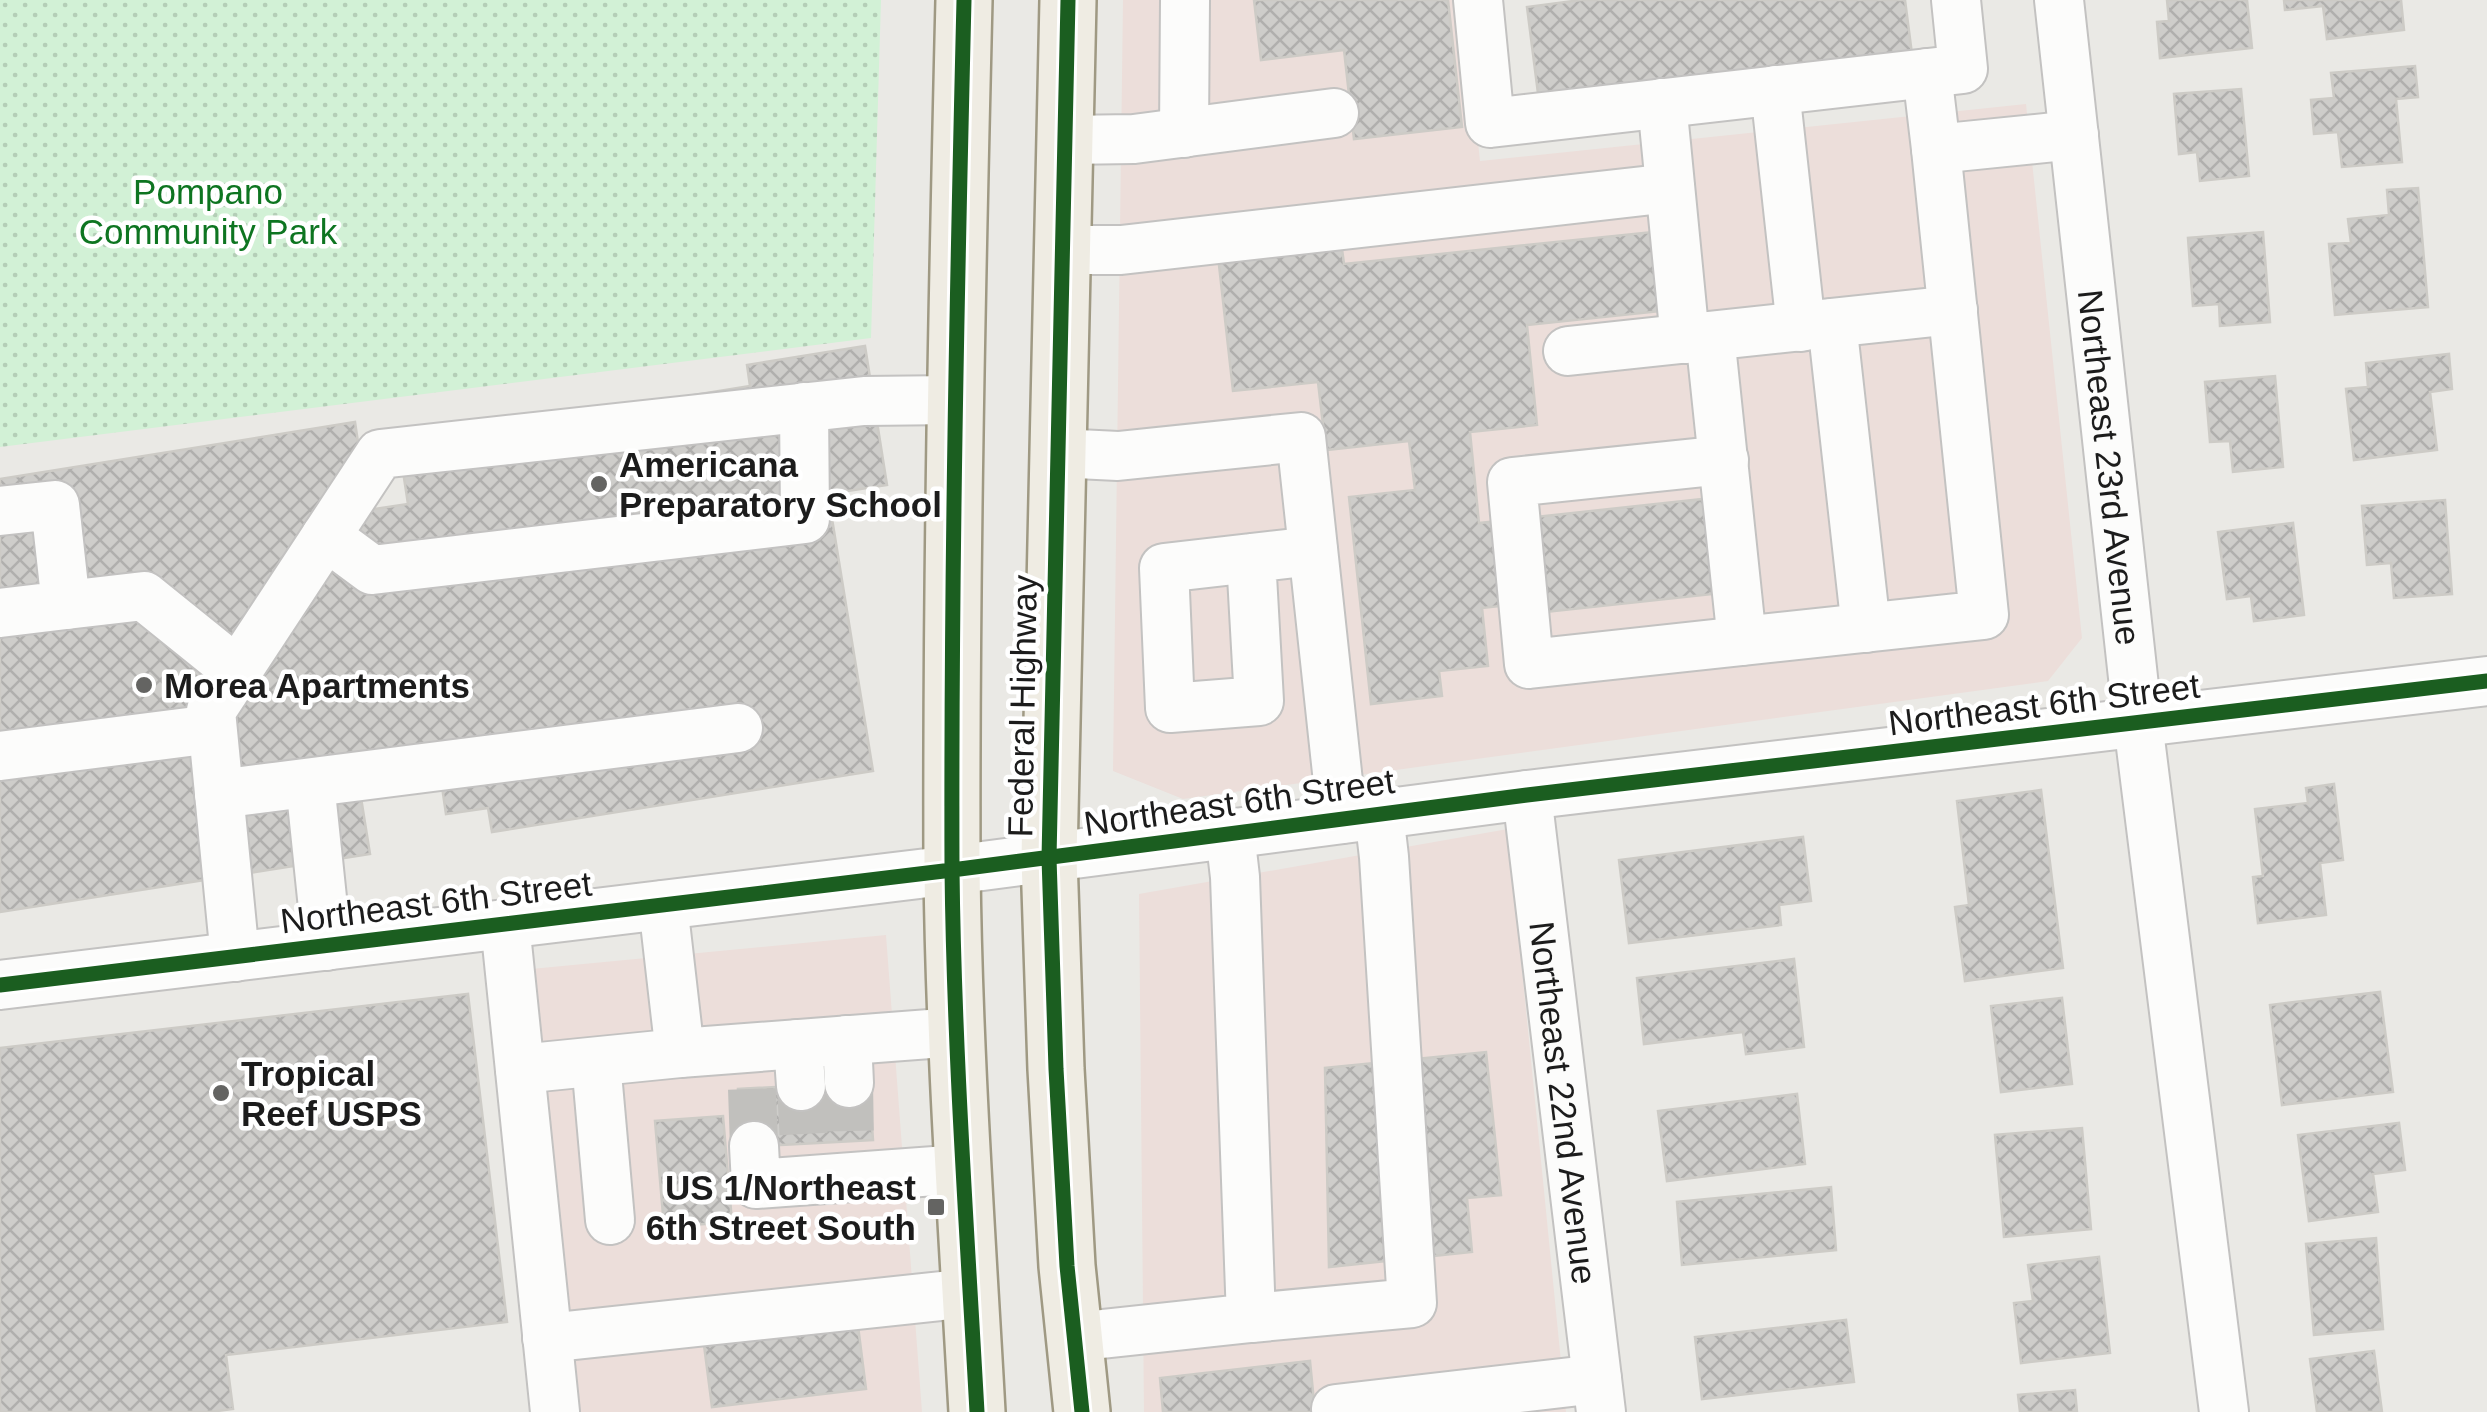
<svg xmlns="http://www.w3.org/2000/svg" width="2487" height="1412" font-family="Helvetica,sans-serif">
<defs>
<pattern id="park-dots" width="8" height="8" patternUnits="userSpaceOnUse" patternTransform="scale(2.5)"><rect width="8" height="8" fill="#d2f1d6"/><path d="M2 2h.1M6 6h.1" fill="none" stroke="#b4ceb7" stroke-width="1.8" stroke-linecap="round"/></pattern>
<pattern id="building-cross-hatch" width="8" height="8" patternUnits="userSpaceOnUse" patternTransform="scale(2.5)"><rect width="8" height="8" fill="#cecdca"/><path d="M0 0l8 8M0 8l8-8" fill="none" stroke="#b0afad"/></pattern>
</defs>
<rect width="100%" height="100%" fill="#eae9e5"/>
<path fill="#ecdeda" d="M1123,0h340l17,161 546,-57 56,534 -34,43 -865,118 -70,-28z
M1508,829l58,583h-422l-5,-518z
M886,935l36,477h-345l-46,-443z"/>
<path fill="url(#park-dots)" d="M0,0h881l-10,338 -871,109z"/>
<path fill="url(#building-cross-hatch)" stroke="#cdcbc6" stroke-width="2.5" d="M1254,0h194l14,127 -108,12 -10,-89 -83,10z
M1581,0h324l8,62 -373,47 -13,-102z
M2167,0h80l5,48 -92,10 -3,-36 12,-1z
M2284,0h117l3,30 -77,9 -4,-33 -38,4z
M2415,66l3,31 -22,2 6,63 -60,5 -4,-35 -24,2 -3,-34 23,-2 -3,-25z
M2241,89l8,87 -49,5 -3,-29 -18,2 -5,-60z
M2418,188l10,119 -93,8 -6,-71 22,-1 -3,-24 41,-4 -2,-25z
M1662,231l9,79 -144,15 10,100 -67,7 9,91 252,-27 10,95 -204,22 -2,-11 -53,6 6,58 -49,5 3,25 -71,8 -22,-207 66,-7 -6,-49 -83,9 -8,-68 -85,9 -16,-144 123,-13 4,30z
M2263,232l7,90 -50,4 -1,-22 -26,2 -5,-68z
M865,346l22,139 -59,9 45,277 -381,61 -4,-24 -42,6 -7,-48 -81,13 12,75 -370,58v-433l355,-57 13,88 40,-6 -7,-46 21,-19 328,-53 -3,-21z
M2449,354l3,35 -22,3 7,58 -83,10 -8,-71 22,-2 -2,-24z
M2275,376l8,91 -50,5 -3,-31 -20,1 -5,-60z
M2445,500l7,94 -58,4 -3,-35 -24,2 -5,-59z
M2293,523l11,92 -50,6 -3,-25 -24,3 -9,-67z
M2334,784l9,76 -23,3 6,52 -68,8 -5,-46 10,-1 -8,-67 53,-6 -2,-15z
M2041,790l22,178 -98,13 -10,-74 14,-2 -12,-104z
M1803,837l8,64 -32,4 2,20 -152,18 -10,-83z
M1794,959l10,88 -58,7 -3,-22 -99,12 -7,-66z
M2380,992l13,100 -111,13 -12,-100z
M468,994l39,328 -281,33 7,54 -24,3h-209v-364z
M2062,998l10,86 -71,8 -10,-86z
M1486,1052l15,143 -34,3 5,54 -143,15 -4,-199z
M869,1082l4,58 -132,7 -3,-58z
M1797,1094l8,70 -138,17 -9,-70z
M723,1116l9,106 -68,5 -9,-106z
M2399,1123l6,47 -32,4 5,38 -69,9 -11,-86z
M2082,1128l9,101 -87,8 -9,-102z
M1831,1187l5,63 -154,15 -5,-63z
M2376,1238l7,91 -69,6 -8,-91z
M2099,1257l11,96 -89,10 -7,-60 19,-2 -5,-36z
M1846,1320l8,62 -152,17 -7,-62z
M858,1326l8,63 -154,18 -8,-62z
M2374,1351l8,61h-65l-7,-53z
M1310,1361l5,51h-152l-3,-34z
M2075,1390l2,22h-57l-2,-17z"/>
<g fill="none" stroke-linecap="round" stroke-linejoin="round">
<path stroke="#c1c0bd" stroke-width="48" stroke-dasharray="48 24" stroke-linecap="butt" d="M849,1083l1,58
M801,1086l3,57
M752,1089l2,57"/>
<g stroke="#c3c2c1" stroke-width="52">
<g id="minor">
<path d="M1478,0l12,123 473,-54 -7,-69"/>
<path id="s1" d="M2059,0l79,723 86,689"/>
<path d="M1927,73l9,76 138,-14"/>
<path d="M1775,90l26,237"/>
<path d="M1662,103l23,236"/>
<path d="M1184,133l1,-133"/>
<path d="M1065,140l69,-1 200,-26"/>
<path d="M1062,250h59l549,-62"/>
<path d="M1832,323l34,305"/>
<path d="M1710,336l32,305"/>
<path d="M1568,351l385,-41"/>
<path d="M1057,453l61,3 183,-19 41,382"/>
<path d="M1724,460l-212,22 17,182 455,-49 -48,-466"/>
<path d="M0,511l55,-6 11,100 -66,8"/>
<path d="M326,536l46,34 433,-51 -1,-112"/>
<path d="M1251,558l8,143 -89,7 -6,-140 149,-17"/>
<path d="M66,605l78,-9 93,75"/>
<path d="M0,756l212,-27"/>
<path d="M310,783l17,163"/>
<path d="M219,794l519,-66"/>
<path id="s2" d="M1527,795l74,617"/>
<path d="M505,924l50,488"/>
<path d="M235,957l-24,-246 169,-257 484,-53 91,-1"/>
<path d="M0,985l952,-115 575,-75 960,-114"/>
<path d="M847,1040l2,43"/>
<path d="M798,1044l3,42"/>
<path d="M680,1053l276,-21"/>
<path d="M596,1062l14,158"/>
<path d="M520,1069l160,-16 -17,-148"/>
<path d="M754,1146l2,38 206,-15"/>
<path d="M1251,1318l161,-15 -28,-446 -5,-43"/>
<path d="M1074,1337l177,-19 -16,-441 -5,-43"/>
<path d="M547,1338l423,-45"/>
<path d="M1337,1412l-1,-3 261,-30"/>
</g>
</g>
<g stroke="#9f9983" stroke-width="60">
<path id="major" d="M964,0c-7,290 -13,579 -12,869 2,181 15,362 25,543
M1068,0l-19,858 7,211 11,197 15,146"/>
</g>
<use href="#minor" stroke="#fcfcfb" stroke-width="48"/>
<use href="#major" stroke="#efece3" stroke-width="55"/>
<g stroke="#fff" stroke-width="21">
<path id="cycleway" d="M964,0c-7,290 -13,579 -12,869 2,181 15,362 25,543
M1068,0l-19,858 7,211 11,197 15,146
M0,985l952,-115 575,-75 960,-114"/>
</g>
<use href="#cycleway" stroke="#1b5e20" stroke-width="15"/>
</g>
<g fill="#646462" stroke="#fff" stroke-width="4">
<circle cx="599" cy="484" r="10"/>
<circle cx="144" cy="685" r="10"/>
<circle cx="221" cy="1093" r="10"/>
<rect x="926" y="1197" width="20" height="20" rx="5"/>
</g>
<g text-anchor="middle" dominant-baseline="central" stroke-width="9" stroke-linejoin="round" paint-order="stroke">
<g font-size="35" fill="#0e7521" stroke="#fff">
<text x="208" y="191">Pompano<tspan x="208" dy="40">Community Park</tspan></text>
</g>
<g font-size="35" font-weight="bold" fill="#1c1c1c" stroke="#fff" text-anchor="start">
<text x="619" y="464">Americana<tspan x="619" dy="40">Preparatory School</tspan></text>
<text x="164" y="685">Morea Apartments</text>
<text x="241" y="1073">Tropical<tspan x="241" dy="40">Reef USPS</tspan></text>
<text x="916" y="1187" text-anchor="end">US 1/Northeast<tspan x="916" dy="40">6th Street South</tspan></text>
</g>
<g font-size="35" fill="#1c1c1c" stroke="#fff">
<text stroke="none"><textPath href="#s1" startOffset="470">Northeast 23rd Avenue</textPath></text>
<text transform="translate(2044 704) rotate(-7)">Northeast 6th Street</text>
<text transform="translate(1022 706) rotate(-89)">Federal Highway</text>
<text transform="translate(1239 802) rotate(-8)">Northeast 6th Street</text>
<text transform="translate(436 902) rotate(-7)">Northeast 6th Street</text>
<text stroke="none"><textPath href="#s2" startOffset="310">Northeast 22nd Avenue</textPath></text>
</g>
</g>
</svg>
